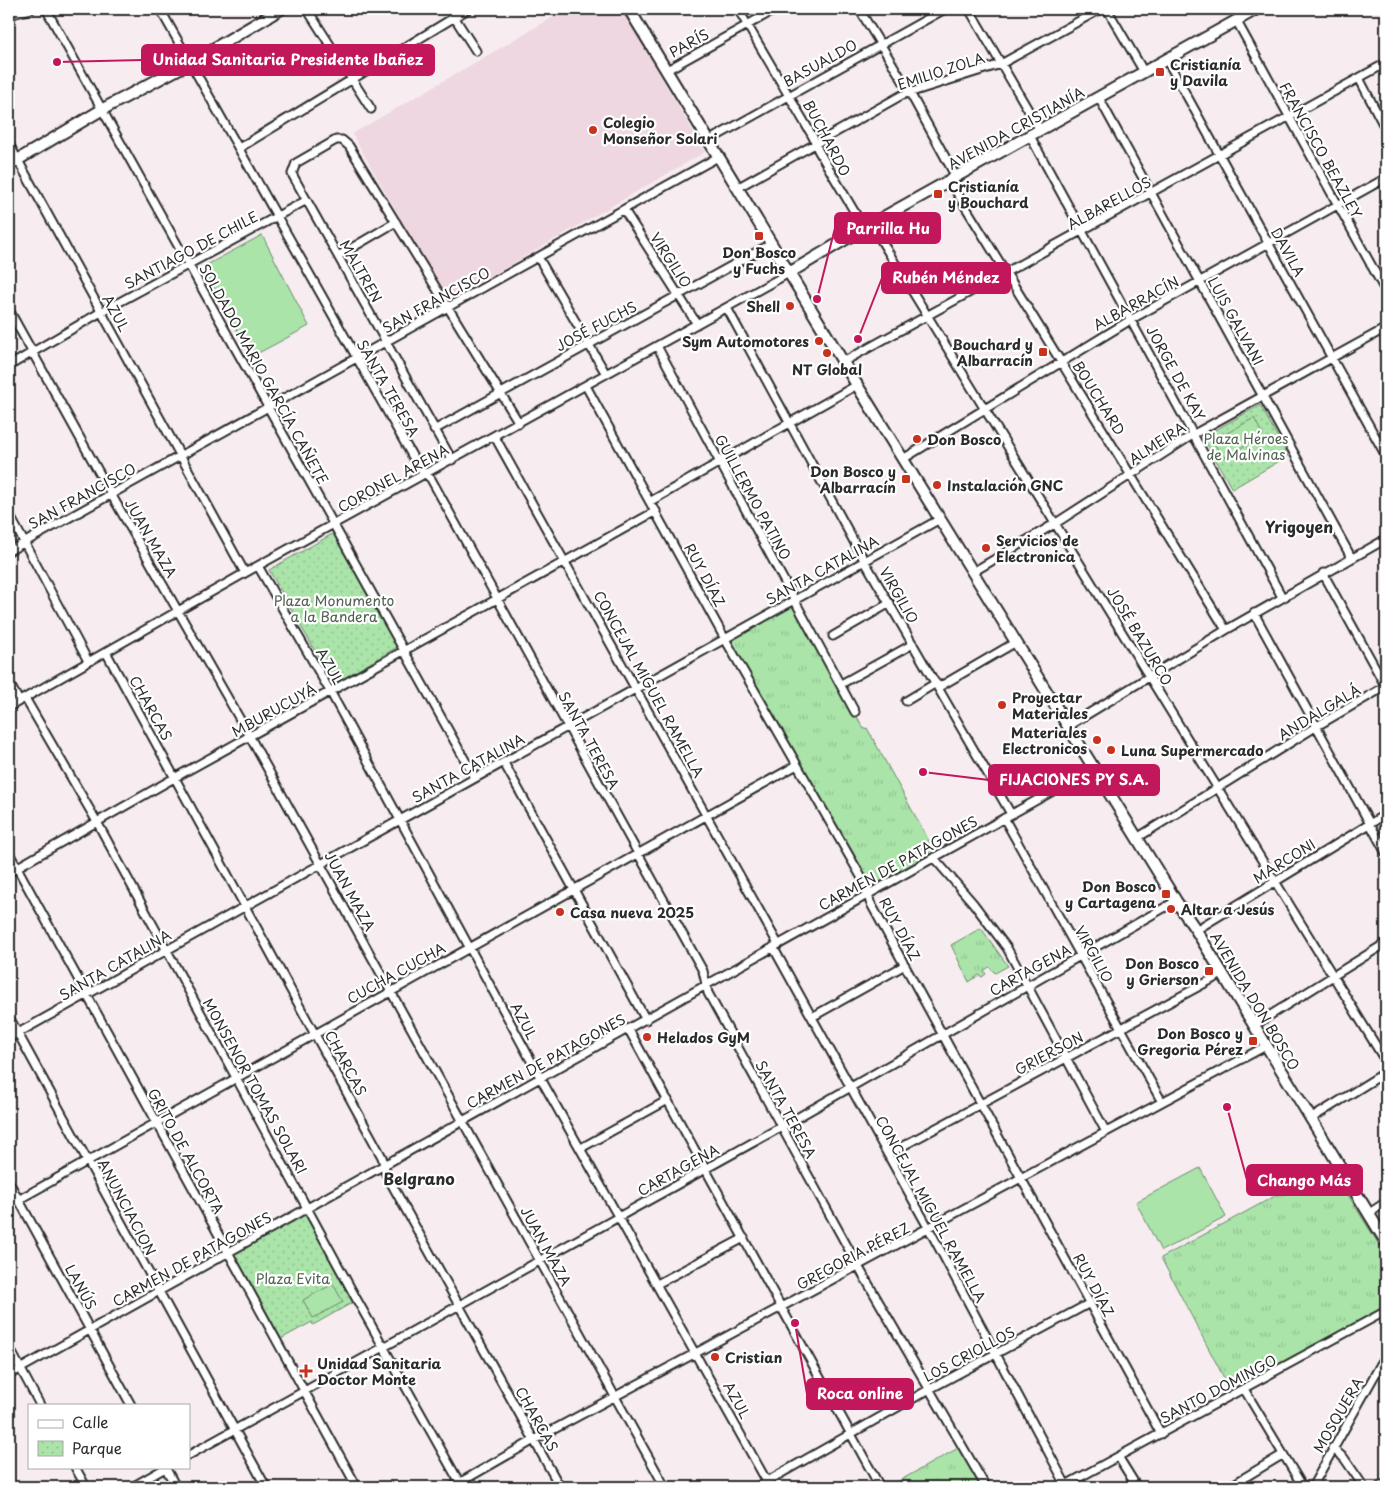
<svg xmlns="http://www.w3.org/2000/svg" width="1395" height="1496" font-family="'Playpen Sans',sans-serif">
<defs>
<pattern id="grass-tufts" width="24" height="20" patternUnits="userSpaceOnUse" patternTransform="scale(1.25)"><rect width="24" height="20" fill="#aae4a9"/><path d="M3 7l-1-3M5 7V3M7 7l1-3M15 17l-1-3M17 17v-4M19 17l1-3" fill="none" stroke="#92c492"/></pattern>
<pattern id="park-dots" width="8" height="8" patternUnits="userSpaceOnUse" patternTransform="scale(1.25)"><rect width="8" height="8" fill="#aae4a9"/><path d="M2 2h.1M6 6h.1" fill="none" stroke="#92c492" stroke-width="1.8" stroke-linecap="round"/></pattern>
</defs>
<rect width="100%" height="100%" fill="#f7edf1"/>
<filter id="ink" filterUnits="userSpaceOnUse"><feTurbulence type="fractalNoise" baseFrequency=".02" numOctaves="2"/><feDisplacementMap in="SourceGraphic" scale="10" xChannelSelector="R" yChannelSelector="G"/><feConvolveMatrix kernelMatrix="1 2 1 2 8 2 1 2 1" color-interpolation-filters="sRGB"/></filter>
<g filter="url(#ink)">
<path fill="#eed7e0" d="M567,9h55l83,143 -257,149 -96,-167z"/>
<path fill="url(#grass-tufts)" stroke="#6a886a" d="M790,606l6,2 68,121 3,-1 68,124 -59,33h-6l-140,-243 2,-2z
M981,928l27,38 -13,7 -6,-6 -5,4 2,3 -4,3 -3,-2 -10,7 -18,-37z
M1330,1166l56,90v51l-153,88 -72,-137z
M962,1446l24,41h-98z"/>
<path fill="url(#park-dots)" stroke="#6a886a" d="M1260,405l28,51 -56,33 -29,-52z
M334,533l65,113 -65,38 -65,-114z
M308,1208l49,92 -44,25 -1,-3 -35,19 -49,-88z"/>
<path fill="#aae4a9" stroke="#6a886a" d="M262,235l47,91 -58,31 -48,-90z
M1254,418l9,17 -40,23 -10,-17z
M1200,1168l26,49 -65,34 -25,-49z
M333,1284l10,18 -30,16 -10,-18z"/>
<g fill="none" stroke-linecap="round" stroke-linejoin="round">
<g stroke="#2b2b2b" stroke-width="11">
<path id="street" d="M46,9l429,769
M160,9l259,459 12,11 272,492 5,22 150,273 128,221
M307,9l64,100
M449,9l27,42
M738,9l75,128 5,13 46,78
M859,9l50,82 47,86
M969,9l71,121
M1107,9l37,63
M9,15l22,-6
M1236,20l150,272
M1167,60l219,396
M667,70l109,-61
M1359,78l27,52
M1099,98l252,459
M1030,136l252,461
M708,141l237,-132
M9,144l236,429
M239,148l229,-139
M949,180l277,450
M737,188l165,-93 99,-31 100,-55
M624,210l73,114
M871,224l515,838
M338,256l58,-34
M538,257l68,117
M727,308l137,252 147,254
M9,310l102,184 139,243 415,750
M657,346l198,366
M843,362l543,-299
M9,366l92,-54 206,-112
M586,386l139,253 142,248 3,15 291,532
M434,430l337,-186
M495,437l283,507
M903,459l229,-140 254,-141
M452,460l-160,-286 4,-11 40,-23h6l7,6 170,277
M651,501l206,-116
M9,514l79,147
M9,551l709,-394
M258,566l73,127 210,386 229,408
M973,572l83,-49 138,-89 192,-106
M1323,573l63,114
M1254,613l132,240
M833,636l57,-33
M106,652l276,505 4,17 174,313
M9,683l10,18
M841,684l72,-40
M939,687l77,-45
M25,698l72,124 260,478 105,187
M906,701l30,-18
M9,707l243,-138 537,-296
M1068,726l158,-96 160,-91
M504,763l142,257
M1004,818l158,284
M1137,838l180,-112 69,-40
M9,853l348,634
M934,858l39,45 34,45 99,184
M9,872l167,-95 480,-266
M1196,930l190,-116
M773,947l156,282 137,256
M9,1017l257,470
M812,1017l93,-52
M1253,1026l133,-83
M629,1030l251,457
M9,1038l931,-519
M1312,1118l74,-46
M581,1148l87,-48
M888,1154l334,-180
M9,1182l122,223
M9,1205c262,-147 524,-295 788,-440
M1368,1214l18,-12
M657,1284l87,-46
M9,1347l31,58
M9,1375l1085,-607
M1244,1389l59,98
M1332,1448l12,10 20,29
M189,1455l592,-328 395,-226
M1119,1458l18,29
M75,1467l11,20
M165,1467l11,20
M132,1487l35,-20
M452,1487l82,-47 732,-394
M757,1487l171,-97 162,-87
M1062,1487l324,-176
M1229,1487l53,-32
M1312,1487l74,-132
M1379,1487l7,-4"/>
</g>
<g stroke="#2b2b2b" stroke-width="14">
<path id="secondary" d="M629,9l228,376 319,516 20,29 190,312
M9,165l94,-56 88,-47 90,-53
M789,273l82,-49 386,-215"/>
</g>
<use href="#street" stroke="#fff" stroke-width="7"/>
<use href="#secondary" stroke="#fff" stroke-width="10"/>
</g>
</g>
<g fill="#c8321e" stroke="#fff" stroke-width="2">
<rect x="1155" y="67" width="10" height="10" rx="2.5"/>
<circle cx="593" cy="130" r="5"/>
<rect x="933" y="189" width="10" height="10" rx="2.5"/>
<rect x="754" y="231" width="10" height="10" rx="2.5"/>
<circle cx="790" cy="306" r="5"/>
<circle cx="819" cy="341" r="5"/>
<rect x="1038" y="347" width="10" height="10" rx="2.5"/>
<circle cx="827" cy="353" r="5"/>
<circle cx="917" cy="439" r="5"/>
<rect x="901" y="474" width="10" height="10" rx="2.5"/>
<circle cx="937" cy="485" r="5"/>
<circle cx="986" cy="548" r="5"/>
<circle cx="1002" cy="705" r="5"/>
<circle cx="1097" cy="740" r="5"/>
<circle cx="1111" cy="750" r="5"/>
<rect x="1161" y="889" width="10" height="10" rx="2.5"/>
<circle cx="1171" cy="909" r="5"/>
<circle cx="560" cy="912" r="5"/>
<rect x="1204" y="966" width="10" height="10" rx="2.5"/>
<circle cx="647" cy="1037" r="5"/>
<rect x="1248" y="1036" width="10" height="10" rx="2.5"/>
<circle cx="715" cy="1357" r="5"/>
<path d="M303.5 1363.5h5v5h5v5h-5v5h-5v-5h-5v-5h5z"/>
</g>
<g text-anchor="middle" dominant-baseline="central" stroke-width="4.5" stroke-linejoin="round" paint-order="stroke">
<g font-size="14" fill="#2b2b2b" stroke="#fff">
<text transform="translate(689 43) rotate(-29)">PARÍS</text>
<text transform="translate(820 63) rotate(-29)">BASUALDO</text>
<text transform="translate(941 71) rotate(-18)">EMILIO ZOLA</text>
<text transform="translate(1016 128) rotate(-29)">AVENIDA CRISTIANÍA</text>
<text transform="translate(827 138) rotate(62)">BUCHARDO</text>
<text transform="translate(1321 150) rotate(61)">FRANCISCO BEAZLEY</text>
<text transform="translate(1109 203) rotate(-29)">ALBARELLOS</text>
<text transform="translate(191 250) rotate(-28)">SANTIAGO DE CHILE</text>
<text transform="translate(1288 252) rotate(61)">DAVILA</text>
<text transform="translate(671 260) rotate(57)">VIRGILIO</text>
<text transform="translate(361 271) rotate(60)">MALTREN</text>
<text transform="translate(436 300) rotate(-29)">SAN FRANCISCO</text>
<text transform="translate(1136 303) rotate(-29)">ALBARRACÍN</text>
<text transform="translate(116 313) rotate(61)">AZUL</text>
<text transform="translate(1236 321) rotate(61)">LUIS GALVANI</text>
<text transform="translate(596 326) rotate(-28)">JOSÉ FUCHS</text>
<text transform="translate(1176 373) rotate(61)">JORGE DE KAY</text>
<text transform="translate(264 374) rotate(61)">SOLDADO MARIO GARCÍA CAÑETE</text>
<text transform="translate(388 388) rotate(60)">SANTA TERESA</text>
<text transform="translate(1099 398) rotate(58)">BOUCHARD</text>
<text transform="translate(1157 443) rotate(-33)">ALMEIRA</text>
<text transform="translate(393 478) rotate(-29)">CORONEL ARENA</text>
<text transform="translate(82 496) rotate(-29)">SAN FRANCISCO</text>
<text transform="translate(753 497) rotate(61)">GUILLERMO PATINO</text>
<text transform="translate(151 538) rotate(60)">JUAN MAZA</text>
<text transform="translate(822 570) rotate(-29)">SANTA CATALINA</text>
<text transform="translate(705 575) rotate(62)">RUY DÍAZ</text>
<text transform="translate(899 595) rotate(60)">VIRGILIO</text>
<text transform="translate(1140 636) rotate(59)">JOSÉ BAZURCO</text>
<text transform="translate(330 666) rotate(60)">AZUL</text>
<text transform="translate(649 684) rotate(61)">CONCEJAL MIGUEL RAMELLA</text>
<text transform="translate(151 708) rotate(61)">CHARCAS</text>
<text transform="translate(274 710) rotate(-29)">MBURUCUYÁ</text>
<text transform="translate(1319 712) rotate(-31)">ANDALGALÁ</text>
<text transform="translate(589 740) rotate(61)">SANTA TERESA</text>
<text transform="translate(468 768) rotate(-29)">SANTA CATALINA</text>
<text transform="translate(1284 861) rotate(-32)">MARCONI</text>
<text transform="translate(898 863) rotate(-29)">CARMEN DE PATAGONES</text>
<text transform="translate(350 891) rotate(61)">JUAN MAZA</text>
<text transform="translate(900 929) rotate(62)">RUY DÍAZ</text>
<text transform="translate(1094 954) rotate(61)">VIRGILIO</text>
<text transform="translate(115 965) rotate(-30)">SANTA CATALINA</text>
<text transform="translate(1030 970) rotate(-29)">CARTAGENA</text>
<text transform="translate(396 973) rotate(-29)">CUCHA CUCHA</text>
<text transform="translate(1255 1001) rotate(59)">AVENIDA DON BOSCO</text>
<text transform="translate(524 1021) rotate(62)">AZUL</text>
<text transform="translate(1049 1053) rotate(-28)">GRIERSON</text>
<text transform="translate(546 1061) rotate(-29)">CARMEN DE PATAGONES</text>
<text transform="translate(346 1063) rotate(62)">CHARCAS</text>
<text transform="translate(255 1086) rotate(61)">MONSENOR TOMAS SOLARI</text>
<text transform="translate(786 1109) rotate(61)">SANTA TERESA</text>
<text transform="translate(186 1151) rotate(61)">GRITO DE ALCORTA</text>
<text transform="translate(678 1170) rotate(-29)">CARTAGENA</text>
<text transform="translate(127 1207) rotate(62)">ANUNCIACION</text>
<text transform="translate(931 1209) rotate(61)">CONCEJAL MIGUEL RAMELLA</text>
<text transform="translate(546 1246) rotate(61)">JUAN MAZA</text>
<text transform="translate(853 1256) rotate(-28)">GREGORIA PÉREZ</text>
<text transform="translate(192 1259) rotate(-29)">CARMEN DE PATAGONES</text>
<text transform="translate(1094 1285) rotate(62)">RUY DÍAZ</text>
<text transform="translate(81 1287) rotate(61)">LANÚS</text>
<text transform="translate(969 1354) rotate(-28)">LOS CRIOLLOS</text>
<text transform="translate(1218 1389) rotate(-28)">SANTO DOMINGO</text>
<text transform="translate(737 1400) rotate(61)">AZUL</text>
<text transform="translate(1338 1415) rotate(-60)">MOSQUERA</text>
<text transform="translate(537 1419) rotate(61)">CHARCAS</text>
</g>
<g font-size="14" font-weight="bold" fill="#2b2b2b" stroke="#fff" text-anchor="start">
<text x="1170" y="64">Cristianía<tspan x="1170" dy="16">y Davila</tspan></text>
<text x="603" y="122">Colegio<tspan x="603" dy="16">Monseñor Solari</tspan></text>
<text x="948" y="186">Cristianía<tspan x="948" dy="16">y Bouchard</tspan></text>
<text x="759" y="252" text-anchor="middle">Don Bosco<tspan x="759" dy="16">y Fuchs</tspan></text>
<text x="780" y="306" text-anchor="end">Shell</text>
<text x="809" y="341" text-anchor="end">Sym Automotores</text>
<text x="1033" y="344" text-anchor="end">Bouchard y<tspan x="1033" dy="16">Albarracín</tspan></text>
<text x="827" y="369" text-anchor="middle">NT Global</text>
<text x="927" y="439">Don Bosco</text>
<text x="896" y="471" text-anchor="end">Don Bosco y<tspan x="896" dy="16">Albarracín</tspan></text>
<text x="947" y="485">Instalación GNC</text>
<text x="996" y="540">Servicios de<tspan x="996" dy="16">Electronica</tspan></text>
<text x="1012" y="697">Proyectar<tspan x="1012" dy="16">Materiales</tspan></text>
<text x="1087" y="732" text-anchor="end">Materiales<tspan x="1087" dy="16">Electronicos</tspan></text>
<text x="1121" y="750">Luna Supermercado</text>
<text x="1156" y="886" text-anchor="end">Don Bosco<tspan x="1156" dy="16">y Cartagena</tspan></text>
<text x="1181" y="909">Altar a Jesús</text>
<text x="570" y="912">Casa nueva 2025</text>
<text x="1199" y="963" text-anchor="end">Don Bosco<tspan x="1199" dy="16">y Grierson</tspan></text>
<text x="1243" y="1033" text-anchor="end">Don Bosco y<tspan x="1243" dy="16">Gregoria Pérez</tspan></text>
<text x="657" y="1037">Helados GyM</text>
<text x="725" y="1357">Cristian</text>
<text x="317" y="1363">Unidad Sanitaria<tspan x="317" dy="16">Doctor Monte</tspan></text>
</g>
<g font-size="14" fill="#516251" stroke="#fff">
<text x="1246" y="438">Plaza Héroes<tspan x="1246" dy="16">de Malvinas</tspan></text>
<text x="334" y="600">Plaza Monumento<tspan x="334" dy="16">a la Bandera</tspan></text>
<text x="293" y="1278">Plaza Evita</text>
</g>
<g font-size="16" font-weight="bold" fill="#2b2b2b" stroke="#fff">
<text x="1299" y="526">Yrigoyen</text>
<text x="419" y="1178">Belgrano</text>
</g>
</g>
<path fill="none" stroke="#c2185b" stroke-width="2" d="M57 62L142 60M817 299L835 228M858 339L882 278M923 772L989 780M1227 1107L1247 1180M795 1323L807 1394"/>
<g fill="#c2185b" stroke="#fff" stroke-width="2">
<circle cx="57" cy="62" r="5"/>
<circle cx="817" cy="299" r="5"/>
<circle cx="858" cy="339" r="5"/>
<circle cx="923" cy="772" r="5"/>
<circle cx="1227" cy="1107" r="5"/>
<circle cx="795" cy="1323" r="5"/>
</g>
<g fill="#c2185b" stroke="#c2185b" stroke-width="2">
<rect x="142" y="45" width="292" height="30" rx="5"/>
<rect x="835" y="213" width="105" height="30" rx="5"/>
<rect x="882" y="263" width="128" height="30" rx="5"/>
<rect x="989" y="765" width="170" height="30" rx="5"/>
<rect x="1247" y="1165" width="115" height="30" rx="5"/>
<rect x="807" y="1379" width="106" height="30" rx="5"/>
</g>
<g font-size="15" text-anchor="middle" font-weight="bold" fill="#fff">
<text x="288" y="65">Unidad Sanitaria Presidente Ibañez</text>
<text x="888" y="234">Parrilla Hu</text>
<text x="946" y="283">Rubén Méndez</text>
<text x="1074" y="785">FIJACIONES PY S.A.</text>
<text x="1304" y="1186">Chango Más</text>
<text x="860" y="1399">Roca online</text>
</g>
<rect width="1395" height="1496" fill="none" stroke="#fff" stroke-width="30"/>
<rect x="15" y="15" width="1365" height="1466" fill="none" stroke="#2b2b2b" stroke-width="2" filter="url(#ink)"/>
<rect x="28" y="1404" width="162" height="65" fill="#ffffff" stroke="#aaaaaa"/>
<rect x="38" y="1420" width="25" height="8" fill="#ffffff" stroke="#aaaaaa"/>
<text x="72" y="1428" font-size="15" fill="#2b2b2b">Calle</text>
<rect x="38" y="1441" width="25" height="15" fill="url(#park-dots)" stroke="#aaaaaa"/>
<text x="72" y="1454" font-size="15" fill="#2b2b2b">Parque</text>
</svg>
